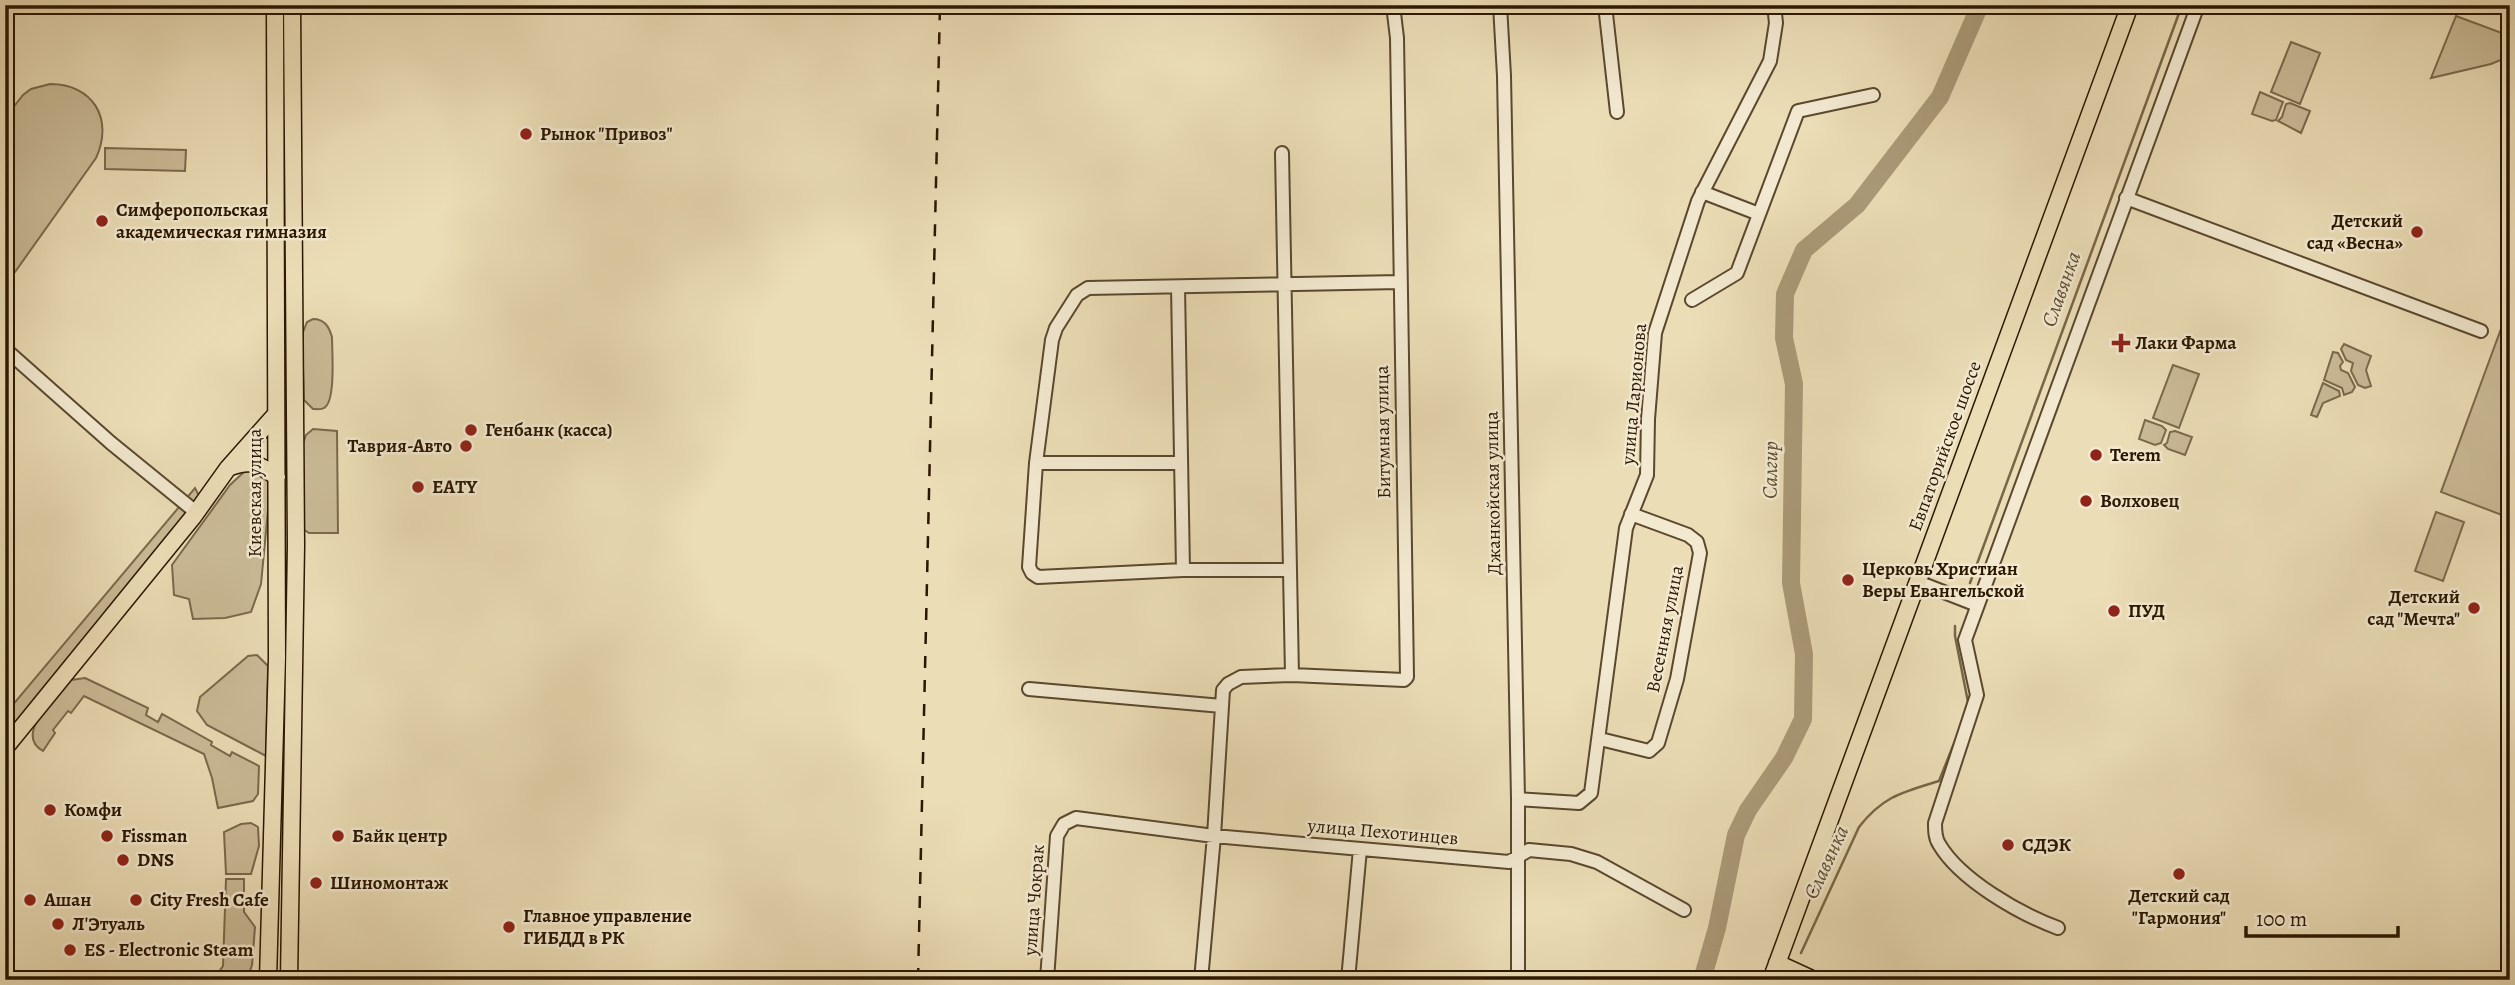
<svg xmlns="http://www.w3.org/2000/svg" width="2515" height="985" font-family="Alegreya,serif">
<rect width="100%" height="100%" fill="#ebddb6"/>
<filter id="stains"><feTurbulence type="fractalNoise" baseFrequency=".00286" numOctaves="4"/><feColorMatrix values="0 0 0 0 .2 0 0 0 0 .09 0 0 0 0 .02 0 0 0 .5 -.17"/></filter>
<radialGradient id="worn" r=".72"><stop offset=".6" stop-color="#630" stop-opacity="0"/><stop offset="1" stop-color="#630" stop-opacity=".3"/></radialGradient>
<path fill="#cabb97" stroke="#7a694c" stroke-width="2" d="M2456,16l54,20 -7,23 -12,5 -60,14z
M2291,42l29,11 -20,51 -29,-12z
M50,84c43,0 64,35 46,74l-81,114 -10,7v-161l18,-23 8,-6z
M2260,92l23,10 -7,18 -4,1 -20,-7z
M2290,103l20,8 -9,22 -23,-12 4,-4 4,-13z
M105,148l81,2 -1,21 -80,-2z
M2509,307l1,1v210l-69,-26z
M313,319c12,0 16,8 19,18 0,14 4,65 -8,71 -3,2 -8,1 -11,1l-9,-9 -2,-65 5,-13z
M2344,344l27,12 -5,14 5,16 -6,2 -7,-3 -7,-14 2,-8 -7,-3 -5,-11z
M2333,352l5,1 5,9 -3,4 1,4 7,3 7,14 -3,5 -8,3 -2,-7 -18,-8z
M2173,365l26,9 -20,54 -26,-10z
M2323,383l16,8 1,5 -17,7 -6,14 -6,-2z
M2145,420l17,6 4,4 -5,13 -6,2 -16,-6z
M313,429l24,2 1,102h-29l-6,-4 -1,-83 4,-11z
M2175,431l17,6 -7,18 -17,-6 -4,-4 3,-2 3,-11z
M245,471h13l13,8 -10,105 -10,28 -26,6 -32,1 -4,-20 -15,-4 -2,-30 58,-80z
M195,488l7,14 -197,241v-29z
M2436,512l28,10 -21,59 -28,-10z
M257,655l11,11 -2,90 -59,-31 -10,-14 3,-14 48,-41z
M85,678l63,30 -2,7 12,7 4,-8 50,28 -1,3 19,11 2,-4 27,14 -1,28 -5,7 -35,7 -6,-30 -8,-24 -120,-58 -13,17 -3,-2 -15,19 2,3 -12,18c-30,-17 13,-53 28,-71z
M251,823l7,4 1,19 -8,28h-25l-2,-42 17,-8z
M226,879h18v33l11,15 -3,38 -5,15h-34l10,-14z"/>
<g fill="none" stroke-linecap="round" stroke-linejoin="round">
<path stroke="#776648" stroke-width="2.5" d="M1970,583l212,-578
M1955,626v10l13,66
M1801,953l58,-126c24,-31 44,-35 80,-46l20,-50"/>
<path stroke="#aa9a78" stroke-width="18" d="M1702,980l15,-52 19,-93 12,-25 36,-52 19,-39 1,-65 -13,-71 3,-199 -10,-46 1,-44 19,-44 53,-45 83,-108 40,-92"/>
<g stroke="#5b482e" stroke-width="16">
<path id="minor" d="M1500,5l4,71 14,723v181
M1605,5l12,107
M1282,153l10,522
M1702,192l57,22
M2126,198l355,133
M1178,287l5,283
M1692,300l45,-27 61,-162 75,-16
M5,349l106,94 86,70
M1036,463h145
M1288,570h-105l-145,7 -6,-4 -3,-6 7,-104 16,-123 4,-12 21,-33 11,-7 312,-6
M1918,582l59,23
M1029,689l193,17
M1600,739l49,12 9,-8 19,-64 23,-126 -3,-11 -9,-7 -57,-21
M1518,799l61,4 12,-10 35,-265 21,-53 1,-56 7,-86 43,-132 72,-140 6,-38 -2,-18
M2058,928c-38,-14 -98,-48 -119,-84 -4,-6 -4,-14 -4,-21l42,-128 -12,-55 233,-635
M1047,980l10,-144 7,-12 12,-6 138,18 295,26 20,-12 42,4 26,8 87,48
M1201,980l13,-144 9,-146 5,-6 13,-7 51,-2 112,5 3,-3 -10,-639 -4,-33
M1348,980l12,-131"/>
</g>
<g stroke="#2b1700" stroke-width="19">
<path id="major" d="M228,468c23,-9 29,-5 49,9
M5,748l188,-231 35,-49 48,-54
M1777,963l37,17
M268,980l9,-322 -2,-653
M289,980l7,-435 -4,-540
M1771,980l359,-975"/>
</g>
<use href="#minor" stroke="#f2e9d0" stroke-width="12"/>
<use href="#major" stroke="#ebddb6" stroke-width="16"/>
<path stroke="#2b1700" stroke-width="2.5" stroke-dasharray="12 12" stroke-linecap="butt" d="M918,980l22,-975"/>
</g>
<g fill="#8f2418" stroke="#f2e9d0" stroke-width="2.5">
<circle cx="526" cy="134" r="7"/>
<circle cx="102" cy="221" r="7"/>
<circle cx="2417" cy="232" r="7"/>
<path d="M2117.5 332.5h7v7h7v7h-7v7h-7v-7h-7v-7h7z"/>
<circle cx="471" cy="430" r="7"/>
<circle cx="466" cy="446" r="7"/>
<circle cx="2096" cy="455" r="7"/>
<circle cx="418" cy="487" r="7"/>
<circle cx="2086" cy="501" r="7"/>
<circle cx="1848" cy="580" r="7"/>
<circle cx="2474" cy="608" r="7"/>
<circle cx="2114" cy="611" r="7"/>
<circle cx="50" cy="810" r="7"/>
<circle cx="107" cy="836" r="7"/>
<circle cx="338" cy="836" r="7"/>
<circle cx="2008" cy="845" r="7"/>
<circle cx="123" cy="860" r="7"/>
<circle cx="2179" cy="874" r="7"/>
<circle cx="316" cy="883" r="7"/>
<circle cx="30" cy="900" r="7"/>
<circle cx="136" cy="900" r="7"/>
<circle cx="58" cy="924" r="7"/>
<circle cx="509" cy="927" r="7"/>
<circle cx="70" cy="950" r="7"/>
</g>
<g text-anchor="middle" dominant-baseline="central" stroke-width="5" stroke-linejoin="round" paint-order="stroke">
<g font-size="19" font-weight="bold" fill="#2b1700" stroke="#f2e9d0" text-anchor="start">
<text x="540" y="134">Рынок "Привоз"</text>
<text x="116" y="210">Симферопольская<tspan x="116" dy="22">академическая гимназия</tspan></text>
<text x="2403" y="221" text-anchor="end">Детский<tspan x="2403" dy="22">сад «Весна»</tspan></text>
<text x="2135" y="343">Лаки Фарма</text>
<text x="485" y="430">Генбанк (касса)</text>
<text x="452" y="446" text-anchor="end">Таврия-Авто</text>
<text x="2110" y="455">Terem</text>
<text x="432" y="487">EАTY</text>
<text x="2100" y="501">Волховец</text>
<text x="1862" y="569">Церковь Христиан<tspan x="1862" dy="22">Веры Евангельской</tspan></text>
<text x="2460" y="597" text-anchor="end">Детский<tspan x="2460" dy="22">сад "Мечта"</tspan></text>
<text x="2128" y="611">ПУД</text>
<text x="64" y="810">Комфи</text>
<text x="121" y="836">Fissman</text>
<text x="352" y="836">Байк центр</text>
<text x="2022" y="845">СДЭК</text>
<text x="137" y="860">DNS</text>
<text x="330" y="883">Шиномонтаж</text>
<text x="2179" y="896" text-anchor="middle">Детский сад<tspan x="2179" dy="22">"Гармония"</tspan></text>
<text x="44" y="900">Ашан</text>
<text x="150" y="900">City Fresh Cafe</text>
<text x="523" y="916">Главное управление<tspan x="523" dy="22">ГИБДД в РК</tspan></text>
<text x="72" y="924">Л'Этуаль</text>
<text x="84" y="950">ES - Electronic Steam</text>
</g>
<g font-size="19" fill="#2b1700" stroke="#f2e9d0">
<text transform="translate(1634 394) rotate(-85)">улица Ларионова</text>
<text transform="translate(1383 432) rotate(-91)">Битумная улица</text>
<text transform="translate(1945 446) rotate(-70)">Евпаторийское шоссе</text>
<text transform="translate(255 493) rotate(-90)">Киевская улица</text>
<text transform="translate(1493 493) rotate(-91)">Джанкойская улица</text>
<text transform="translate(1665 629) rotate(-79)">Весенняя улица</text>
<text transform="translate(1383 832) rotate(5)">улица Пехотинцев</text>
<text transform="translate(1034 900) rotate(-86)">улица Чокрак</text>
</g>
<g font-size="21" font-style="italic" fill="#5e4b30" stroke="#f2e9d0">
<text transform="translate(2061 289) rotate(-70)">Славянка</text>
<text transform="translate(1770 470) rotate(-89)">Салгир</text>
<text transform="translate(1826 862) rotate(-65)">Славянка</text>
</g>
</g>
<rect width="2515" height="985" fill="none" stroke="#ebddb6" stroke-width="28"/>
<rect x="7" y="7" width="2501" height="971" fill="none" stroke="#2b1700" stroke-width="3.5"/>
<rect x="14" y="14" width="2487" height="957" fill="none" stroke="#2b1700" stroke-width="2"/>
<path d="M2246 926v10h152v-10" fill="none" stroke="#2b1700" stroke-width="3.5"/>
<text x="2256" y="926" font-size="21" fill="#2b1700" stroke="#f2e9d0" stroke-width="5" paint-order="stroke">100 m</text>
<rect width="100%" height="100%" filter="url(#stains)"/>
<rect width="100%" height="100%" fill="url(#worn)"/>
</svg>
